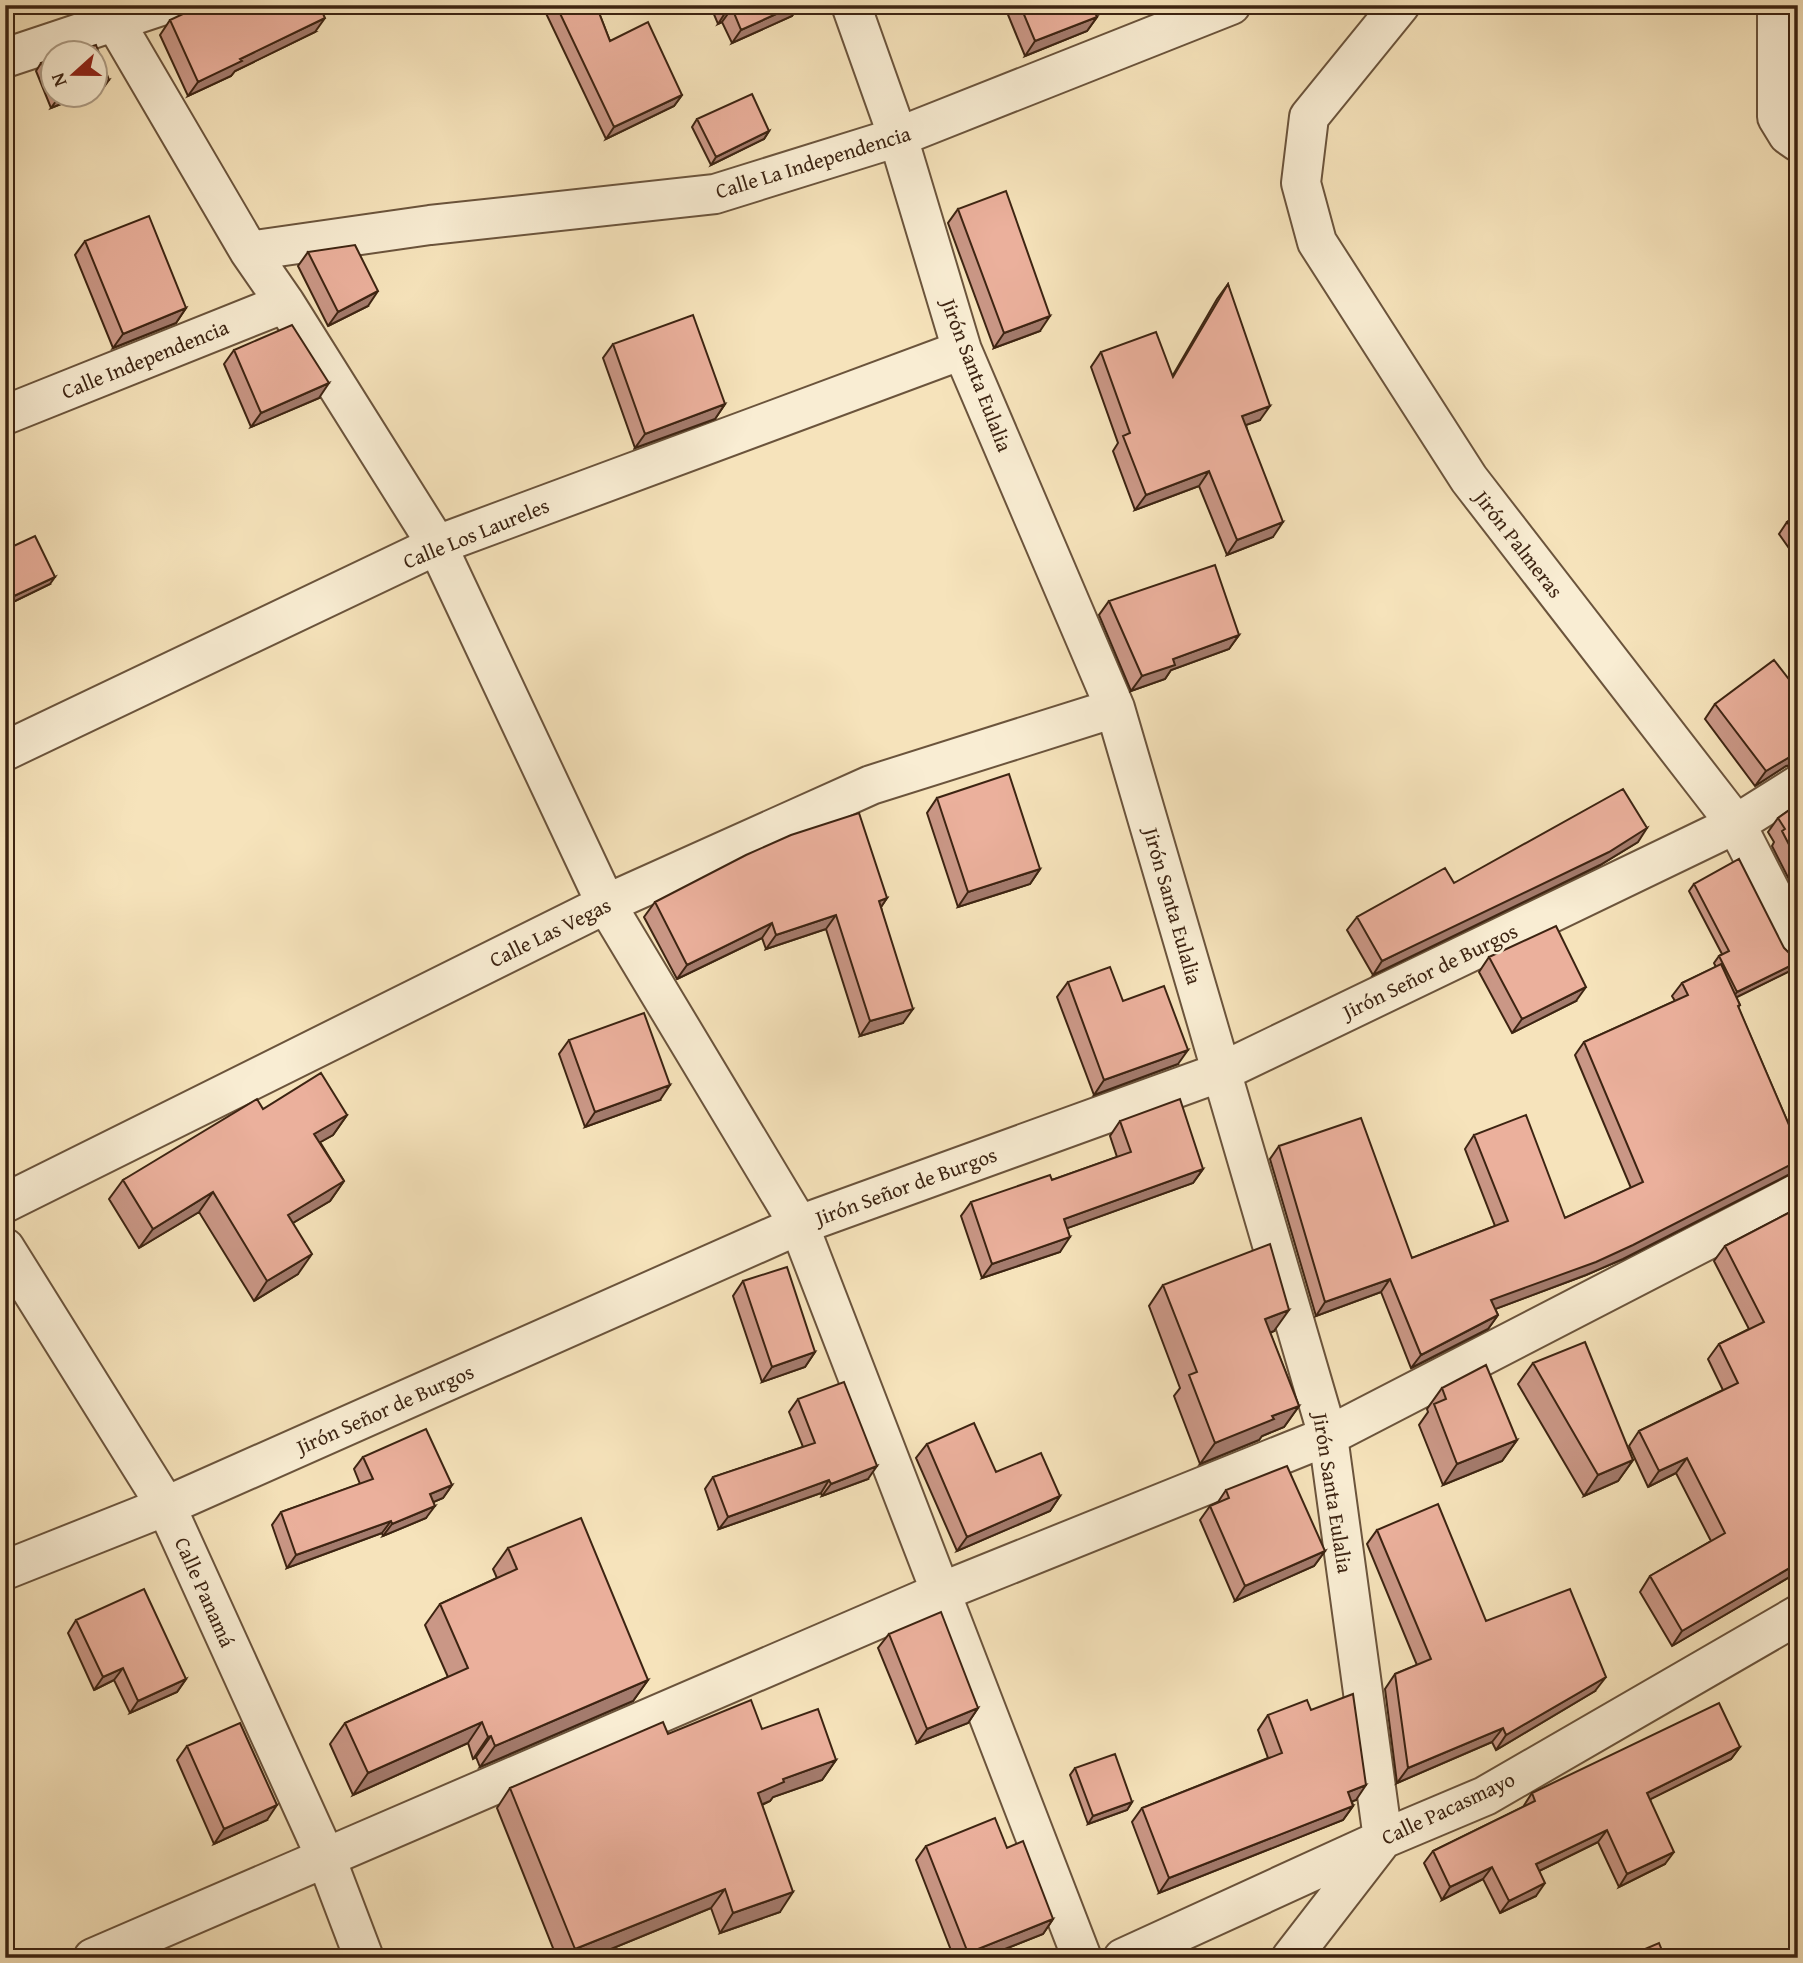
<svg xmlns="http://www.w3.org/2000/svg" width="1803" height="1963" font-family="'Gentium Book Plus',serif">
<rect width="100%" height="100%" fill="#f6e3bb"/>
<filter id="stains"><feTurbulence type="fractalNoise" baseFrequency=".00286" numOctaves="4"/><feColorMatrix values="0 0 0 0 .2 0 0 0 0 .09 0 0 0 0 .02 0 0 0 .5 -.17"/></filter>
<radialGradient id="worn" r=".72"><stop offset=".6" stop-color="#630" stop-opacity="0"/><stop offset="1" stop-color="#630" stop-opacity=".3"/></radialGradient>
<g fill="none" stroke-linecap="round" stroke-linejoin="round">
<g stroke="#6b543c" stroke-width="42">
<path id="minor" d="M116,5l-1,17 134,229 36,52 152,242 169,359 193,321 283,733
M851,5l47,132 64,213 153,358 213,728 55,403 -92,119
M1400,5l-91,112 -8,66 16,59 152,237 267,345 62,121
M1777,5v112l11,18 10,7
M5,58l159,-53
M249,251l181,-26 285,-31 183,-57 333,-132
M5,415l280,-112
M5,751l432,-206 525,-195
M5,1203l601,-299 265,-119 244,-77
M5,1248l161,258 160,352 38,100
M5,1570l161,-64 633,-281 422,-153 515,-248 62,-39
M93,1958l848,-366 387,-156 470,-243
M1123,1958l260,-119 102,-43 313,-181"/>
</g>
<use href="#minor" stroke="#f9edd3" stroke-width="38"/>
</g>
<path fill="#ca9786" stroke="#3d2412" stroke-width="2" d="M542,5h54l14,36 72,54 -8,11 -68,33z
M710,5h89l-7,11 -60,27 -10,-21 -4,2z
M1004,5h88l5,12 -10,14 -62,25z
M170,20l145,12 -80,39 -4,5 -43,20 -28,-61z
M52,60v34h34l-35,14 -15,-37 5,-8z
M697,119l72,12 -5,8 -53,26 -19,-38z
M958,209l82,122 -46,17 -46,-125z
M85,241l101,67 -10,15 -63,25 -38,-93z
M308,252l60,54 -40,20 -30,-60z
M1228,284l32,136 -14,5 27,112 -46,18 -28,-69 -64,24 -22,-59 5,-8 -27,-76 10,-15 72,23 44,-76z
M613,344l112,60 -10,15 -80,29 -32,-90z
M234,350l85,48 -68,29 -27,-63z
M1798,515v46l-19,-27 8,-12z
M5,550l45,34 -41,20 -4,-8z
M1109,601l130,34 -10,14 -58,21 -6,9 -34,12 -32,-76z
M1798,691v73l-12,2 -31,20 -50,-67 10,-15z
M937,798l103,71 -10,15 -72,23 -31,-94z
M1798,804v93l-26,-51 2,-4 -6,-10 10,-14z
M1638,842l-38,23 -227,110 -26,-45 10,-13 97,-34z
M1694,884l90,64 8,8 6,2v9l-62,30 4,8 -2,2 60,139v20l-4,6 -171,87 -37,16 -91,34 3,6 -10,14 -77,39 -30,-76 -65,24 -46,-157 9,-13 133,112 83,-32 -30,-77 9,-14 91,83 66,-30 -56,-133 9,-13 91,-41 -3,-5 10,-13 34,-16 -2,-4 5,-7 3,-2 -33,-63z
M887,898l-6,9 22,116 -43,13 -34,-107 -60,20 -4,-11 -85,41 -33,-62 11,-15z
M1489,957l87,44 -64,32 -33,-61z
M1068,982l55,19 55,63 -84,31 -37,-98z
M569,1040l91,60 -75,27 -26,-73z
M263,1109l84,6 -14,20 -13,7 24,39 -14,20 -37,22 5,51 -44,27 -55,-89 -60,36 -30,-49 14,-19z
M1120,1121l83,48 -10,14 -126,45 -7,24 -78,26 -21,-62 10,-14 81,-22 65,-23 -7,-21z
M1798,1208v88l-2,1 2,275 -126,74 -32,-54 10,-16 61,-35 -35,-68 -28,14 -19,-41 10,-15 84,-41 -15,-31 11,-15 30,-15 -35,-68 11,-15z
M743,1281l72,71 -10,15 -43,15 -29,-86z
M1163,1285l111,46 -4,2 29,73 -15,21 -22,9 -3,4 -59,24 -26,-68 6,-8 -31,-82z
M1533,1363l100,97 -15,21 -34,15 -66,-112z
M1442,1388l75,52 -15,21 -59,24 -24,-60 9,-13 -1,-3z
M798,1399l70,80 -46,17 -1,-3 -102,36 -14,-40 8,-12 90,-30 -14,-35z
M927,1444l69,28 64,24 -10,15 -93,40 -41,-93z
M363,1457l89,28 -9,13 -10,4 -7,16 -43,18 -1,-3 -95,35 -15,-43 9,-13 79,-28 -6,-15z
M1226,1490l99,61 -11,15 -79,35 -35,-81 10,-14 8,-4z
M1377,1530l109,91 109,70 -99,59 -4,-8 -95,41 -12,-94 10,-15 22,-9 -50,-121z
M508,1548l140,132 -15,21 -153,66 -4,-10 -3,2 -5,-16 -115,52 -23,-51 15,-21 103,-46 -23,-52 15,-21 57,-26 -4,-9z
M76,1620l110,59 -9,13 -47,21 -16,-33 -20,10 -26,-57z
M889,1634l89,74 -10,15 -51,20 -39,-95z
M1311,1710l45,90 -4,1 1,5 -10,14 -184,73 -27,-71 10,-14 126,-50 -10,-28 10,-15z
M762,1729l74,31 -14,20 -49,17 -3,4 -8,4 18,107 -60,21 -9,-25 -122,50h-32l-60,-150 13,-20 158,-54z
M187,1746l80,74 -53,24 -37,-84z
M1740,1747l-9,12 -81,40 15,65 -46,23 -21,-45 -59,29 -3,25 -36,17 -17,-34 -41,21 -18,-37 9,-12 90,-44 9,-14z
M1075,1768l57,34 -5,8 -39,14 -18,-49z
M926,1846l81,2 46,71 -10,15 -61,24h-28l-38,-98z"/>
<path fill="#a47b6d" stroke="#3d2412" stroke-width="2" d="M796,5h3l-7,11 -60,27 9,-13z
M732,8l-10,14 -4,2 9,-14z
M1097,17l-10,14 -62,25 10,-15z
M325,18l-10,14 -80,39 -4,5 -43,20 10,-14 42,-23z
M109,80l-5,7 -10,4v-5z
M72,94h14l-35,14 5,-7z
M682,95l-8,11 -68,33 8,-12z
M769,131l-5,8 -53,26 5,-8z
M378,291l-10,15 -40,20 10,-14z
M186,308l-10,15 -63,25 10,-14z
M1050,316l-10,15 -46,17 10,-15z
M329,383l-10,15 -68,29 10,-14z
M725,404l-10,15 -80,29 10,-14z
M1270,406l-10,14 -28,10 10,-14z
M1209,471l-10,15 -64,24 11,-15z
M1283,522l-10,15 -46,18 10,-15z
M55,577l-5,7 -41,20 5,-8z
M1239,635l-10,14 -58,21 -6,9 -34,12 11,-15 31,-17z
M1798,752v12l-12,2 -31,20 11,-15z
M1647,828l-9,14 -38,23 -227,110 9,-14z
M1040,869l-10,15 -72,23 10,-15z
M887,898l-10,15 2,-12z
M836,915l-10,14 -60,20 10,-14z
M772,923l-10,15 -85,41 10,-14z
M1798,962v5l-67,33 6,-8z
M1586,987l-10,14 -64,32 10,-14z
M913,1009l-10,14 -43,13 10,-15z
M1188,1050l-10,14 -84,31 10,-15z
M670,1085l-10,15 -75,27 10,-15z
M347,1115l-14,20 -32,18 13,-19z
M1798,1161v5l-4,6 -171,87 -37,16 -104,39 9,-14z
M1203,1169l-10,14 -139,50 10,-14z
M344,1181l-14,20 -56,33 14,-19z
M213,1192l-14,20 -60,36 14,-19z
M1070,1237l-10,15 -78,26 10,-14z
M312,1254l-14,20 -44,27 13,-20z
M1390,1279l-9,13 -65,24 9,-14z
M1798,1286v10l-17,8 11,-15z
M1289,1310l-15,21 -24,9 15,-21z
M1498,1315l-10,14 -77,39 10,-13z
M815,1352l-10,15 -43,15 10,-15z
M1299,1406l-15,21 -22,9 -3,4 -59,24 15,-21 57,-27z
M1517,1440l-15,21 -59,24 14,-21z
M1687,1458l-11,15 -28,14 11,-16z
M1633,1460l-15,21 -34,15 14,-21z
M877,1466l-9,13 -46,17 9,-12z
M829,1480l-8,13 -102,36 9,-12z
M452,1485l-9,13 -21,9 8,-13z
M1060,1496l-10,15 -93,40 10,-14z
M435,1506l-9,12 -43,18 9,-12z
M391,1521l-9,12 -95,35 9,-13z
M1325,1551l-11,15 -79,35 10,-15z
M1798,1563v9l-126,74 10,-15z
M123,1668l-9,12 -20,10 9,-13z
M1606,1677l-11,14 -99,59 10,-15z
M186,1679l-9,13 -47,21 8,-12z
M648,1680l-15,21 -153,66 15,-21z
M978,1708l-10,15 -51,20 10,-14z
M482,1722l-14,21 -115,52 15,-22z
M1503,1728l-11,14 -95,41 11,-15z
M491,1736l-15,21 -3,2 15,-22z
M1740,1747l-9,12 -92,46 8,-12z
M836,1760l-14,20 -49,17 -3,4 -26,11 14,-19 25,-14z
M1366,1785l-10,15 -18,7 10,-15z
M1132,1802l-5,8 -39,14 5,-8z
M277,1805l-10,15 -53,24 10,-15z
M1353,1806l-10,14 -184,73 10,-15z
M1607,1830l-9,12 -71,35 9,-13z
M1674,1852l-9,12 -46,23 8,-13z
M1492,1867l-9,12 -41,21 8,-13z
M1545,1883l-9,13 -36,17 9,-12z
M725,1889l-14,19 -122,50h-20l6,-9z
M793,1892l-13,20 -60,21 13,-20z
M1053,1919l-10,15 -61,24h-18l4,-5z"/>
<path fill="#ebb09c" stroke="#3d2412" stroke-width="2" d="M202,5h117l6,13 -85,41 2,2 -44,21 -28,-62z
M556,5h40l14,36 38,-19 34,73 -68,32z
M725,5h71l-55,25 -9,-22 -5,2z
M1020,5h72l5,12 -62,24z
M96,45l13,35 -15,6v-34h-20z
M52,60v32l-11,-29z
M53,94h19l-16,7z
M752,94l17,37 -53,26 -19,-38z
M1006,191l44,125 -46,17 -46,-124z
M149,216l37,92 -63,26 -38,-93z
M355,245l23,46 -40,21 -30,-60z
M1228,284l42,122 -28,10 41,106 -46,18 -28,-69 -63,24 -23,-59 7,-3 -29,-81 55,-20 17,45z
M693,315l32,89 -80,30 -32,-90z
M292,325l37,58 -68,30 -27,-63z
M1798,515v22l-11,-15z
M35,536l20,41 -41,19 -9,-18v-28z
M1215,565l24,70 -66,24 2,6 -33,11 -33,-75z
M1774,660l24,31v61l-32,19 -51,-67z
M1009,774l31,95 -72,23 -31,-94z
M1623,789l24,39 -38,24 -227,109 -25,-44 88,-49 9,15z
M1798,804v58l-16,-31 3,-2 -7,-11z
M859,813l28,85 -8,3 34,108 -43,12 -34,-106 -60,20 -4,-12 -85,42 -32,-63 91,-47 45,-20z
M1739,859l45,89 8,8 6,2v4l-61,30 -18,-36 10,-5 -35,-67z
M1556,926l30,61 -64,32 -33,-62z
M1721,964l19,41 -2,1 60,140v15l-165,84 -37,17 -105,38 7,15 -77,40 -31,-76 -65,23 -46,-156 82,-28 51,140 96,-37 -34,-86 52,-20 39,103 78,-36 -59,-140 104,-47 -6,-12z
M1110,967l13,34 41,-15 24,64 -84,30 -36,-98z
M644,1013l26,72 -75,27 -26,-72z
M321,1073l26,42 -33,19 30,47 -56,34 24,39 -45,27 -54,-89 -60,37 -30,-49 134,-81 6,10z
M1180,1099l23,70 -139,50 6,18 -78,27 -21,-62 79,-27 2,5 79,-28 -11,-31z
M1798,1208v78l-6,3 6,12v262l-116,68 -32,-55 75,-43 -38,-75 -28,13 -20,-40 99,-48 -19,-39 45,-22 -39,-76z
M1270,1244l19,66 -24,9 34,87 -27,10 2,3 -59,24 -26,-68 8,-3 -34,-87z
M787,1267l28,85 -43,15 -29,-86z
M1585,1342l48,118 -35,15 -65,-112z
M1486,1365l31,75 -60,24 -23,-60 12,-5 -4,-11z
M844,1382l33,84 -46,18 -2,-4 -101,37 -15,-40 102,-34 -17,-44z
M974,1423l22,49 45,-19 19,43 -93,41 -40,-93z
M426,1429l26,56 -22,9 5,12 -43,18 -1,-3 -95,34 -15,-43 92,-33 -10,-22z
M1287,1466l38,85 -80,35 -35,-80 19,-8 -3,-8z
M1438,1504l48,117 84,-32 36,88 -100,58 -3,-7 -95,40 -13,-94 36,-15 -54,-129z
M581,1518l67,162 -153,66 -4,-10 -3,1 -6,-15 -114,51 -23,-50 123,-55 -28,-64 77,-35 -9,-21z
M144,1589l42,90 -48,22 -15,-33 -20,9 -27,-57z
M941,1612l37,96 -51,21 -38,-95z
M1353,1694l13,91 -18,7 5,14 -184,72 -27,-70 140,-55 -14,-38 39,-15 4,10z
M751,1700l11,29 56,-20 18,51 -53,19 1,3 -26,11 35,99 -60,21 -8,-24 -150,60 -65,-161 153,-66 5,12z
M1719,1703l21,44 -93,46 27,59 -47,22 -20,-44 -71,34 9,19 -36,18 -17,-34 -42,20 -17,-36 102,-50 -3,-8z
M240,1723l37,82 -53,24 -37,-83z
M1115,1754l17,48 -39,14 -18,-48z
M995,1818l12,30 16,-7 30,78 -85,34 -42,-107z
M1659,1943l6,15h-41z"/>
<g text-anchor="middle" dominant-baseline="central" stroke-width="5" stroke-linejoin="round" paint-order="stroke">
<g font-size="21" fill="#3d2412" stroke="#f9edd3">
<text transform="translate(813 162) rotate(-17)">Calle La Independencia</text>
<text transform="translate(145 359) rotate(-22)">Calle Independencia</text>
<text transform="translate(977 375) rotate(69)">Jirón Santa Eulalia</text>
<text transform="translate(476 533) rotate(-22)">Calle Los Laureles</text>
<text transform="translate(1519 544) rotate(52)">Jirón Palmeras</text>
<text transform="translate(1173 906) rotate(74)">Jirón Santa Eulalia</text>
<text transform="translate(550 932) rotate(-26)">Calle Las Vegas</text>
<text transform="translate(1430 971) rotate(-26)">Jirón Señor de Burgos</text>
<text transform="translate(906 1186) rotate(-20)">Jirón Señor de Burgos</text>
<text transform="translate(385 1409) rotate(-24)">Jirón Señor de Burgos</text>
<text transform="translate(1333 1493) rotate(81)">Jirón Santa Eulalia</text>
<text transform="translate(205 1592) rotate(66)">Calle Panamá</text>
<text transform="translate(1448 1808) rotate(-25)">Calle Pacasmayo</text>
</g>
</g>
<rect width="1803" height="1963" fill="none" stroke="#f6e3bb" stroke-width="28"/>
<rect x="7" y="7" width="1789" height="1949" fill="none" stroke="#3d2412" stroke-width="3.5"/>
<rect x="14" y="14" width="1775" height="1935" fill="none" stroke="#3d2412" stroke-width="2"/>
<g transform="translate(74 74) rotate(249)"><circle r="33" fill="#f9edd3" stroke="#ae9d86" stroke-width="2"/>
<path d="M0-5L12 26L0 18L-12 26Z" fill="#8f2418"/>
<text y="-10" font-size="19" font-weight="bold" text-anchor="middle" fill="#3d2412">N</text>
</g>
<rect width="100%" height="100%" filter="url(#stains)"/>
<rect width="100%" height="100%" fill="url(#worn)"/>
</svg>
